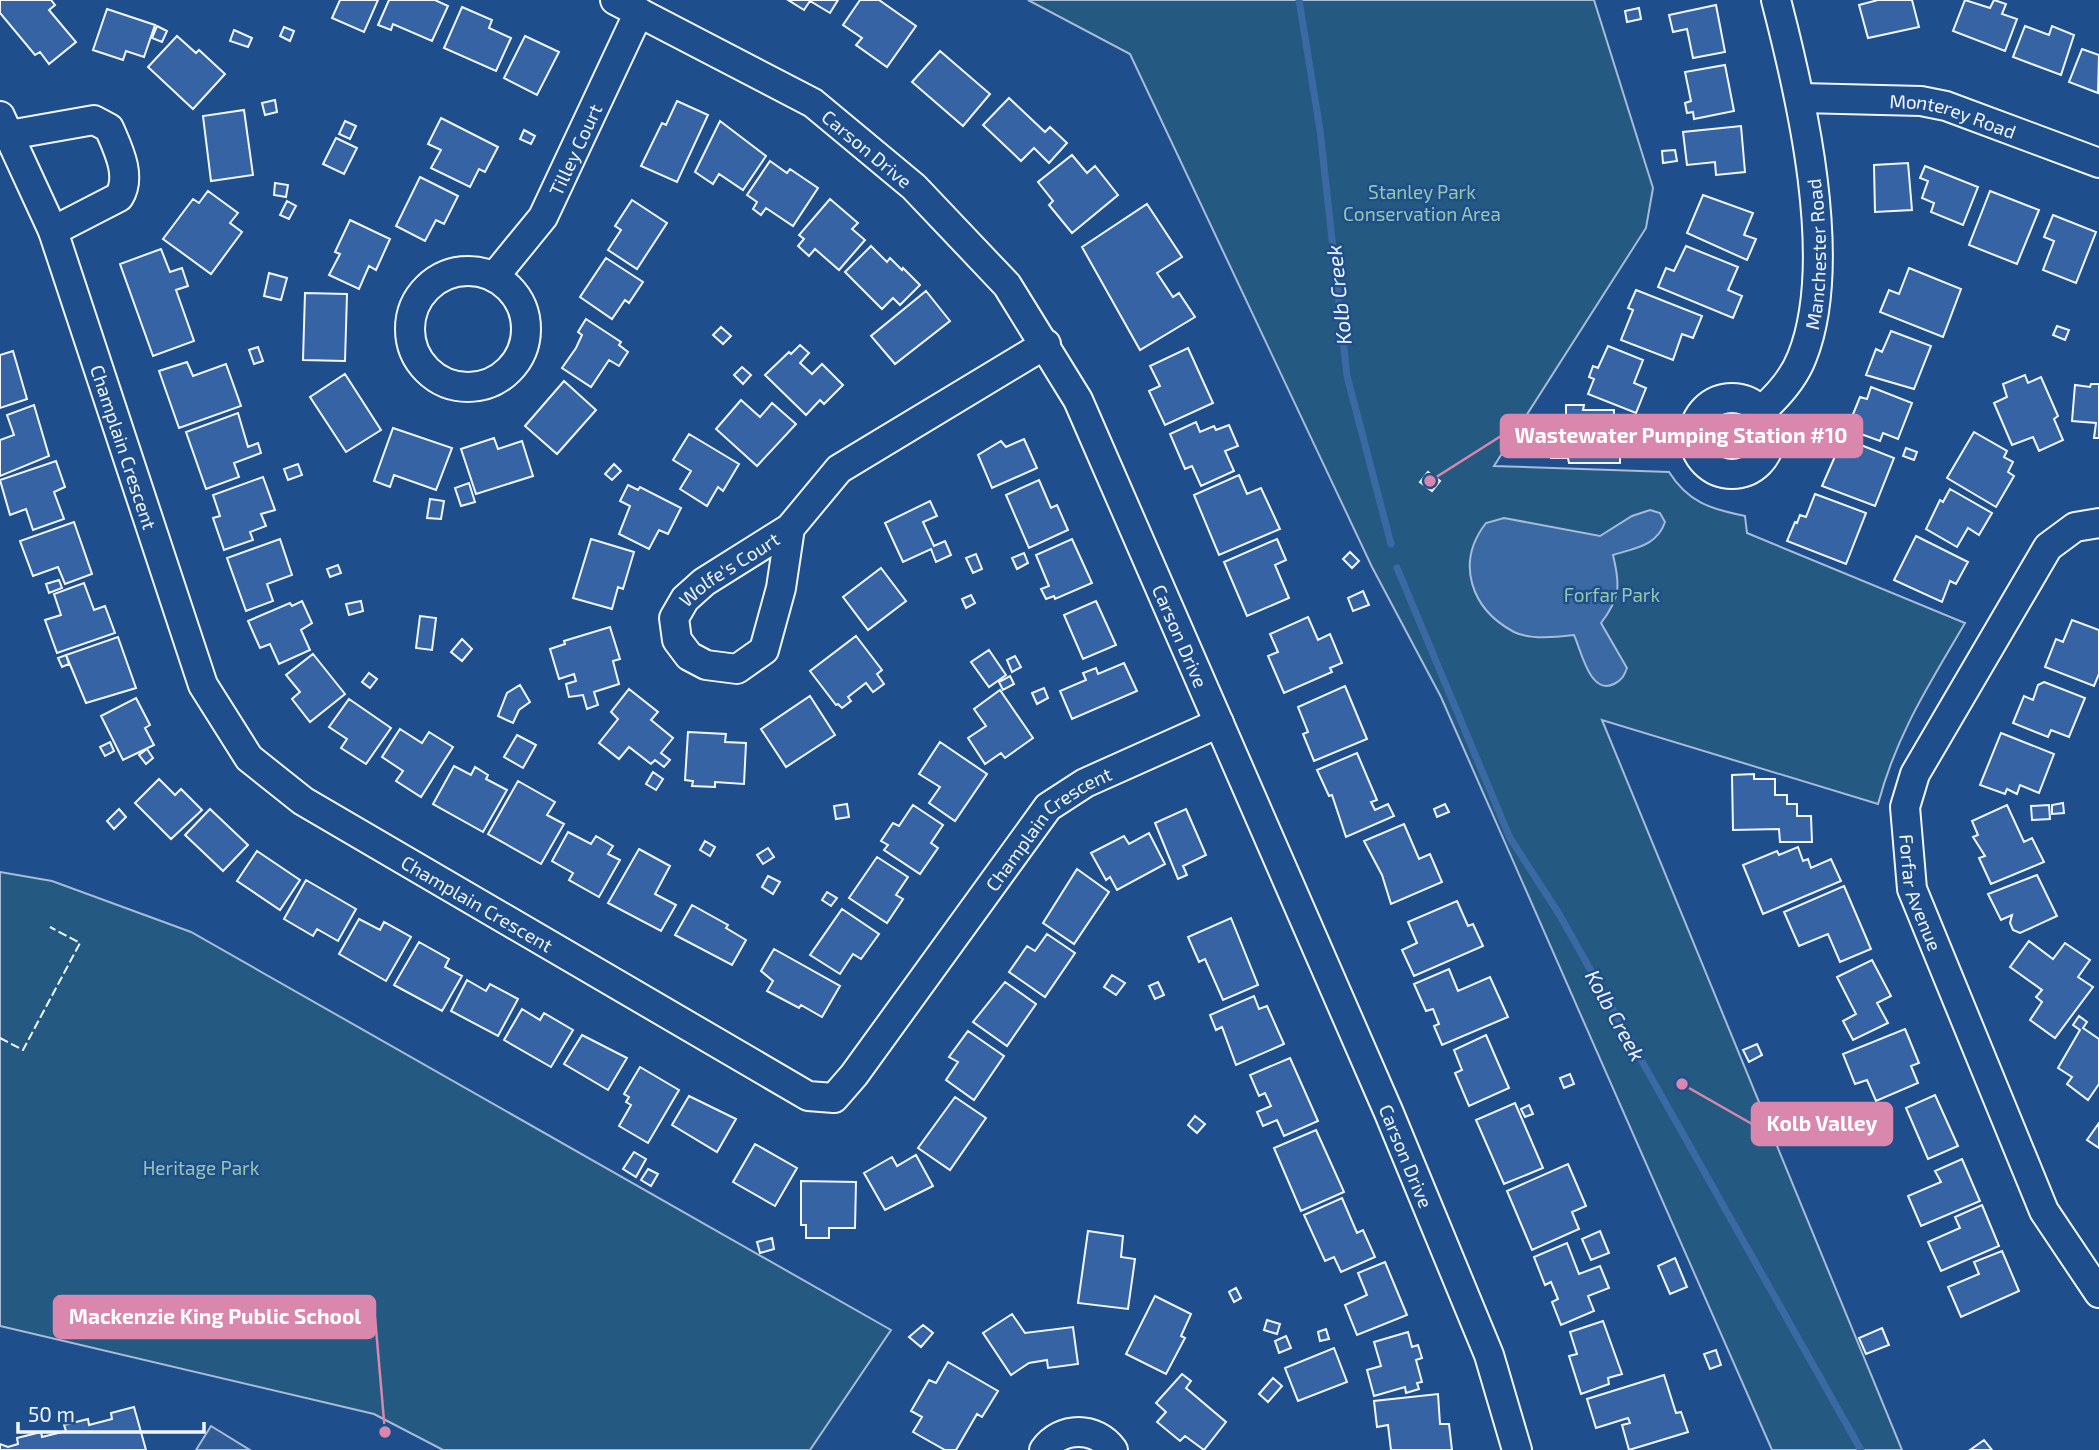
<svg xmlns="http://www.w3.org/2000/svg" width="2099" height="1450" font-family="'Exo 2',sans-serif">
<rect width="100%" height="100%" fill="#1f4e8c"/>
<path fill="#245a82" stroke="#a8bbd7" stroke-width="2" d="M1028,0h566l59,188 -7,40 -152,238 175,6c19,30 41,37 76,44l2,17 218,90c-36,62 -68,110 -87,181l-276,-84 300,730h-130l-331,-753 -69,-130 -242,-513z
M0,872l52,9 139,51 700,398 -81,120h-367l-69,-36 -374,-88z"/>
<path fill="#305b95" stroke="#a8bbd7" stroke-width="2" d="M211,1426l39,24h-54z"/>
<path fill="#3b69a3" stroke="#a8bbd7" stroke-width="2" d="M1650,510l10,3 5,9c-8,24 -30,26 -52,33 7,29 8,42 -12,68l26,45c-3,8 -5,12 -13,16 -24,12 -33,-34 -40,-49 -17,2 -44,5 -60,-3 -43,-23 -59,-69 -28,-109l18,-5 96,18 32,-20z"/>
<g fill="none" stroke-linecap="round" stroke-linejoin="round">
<path stroke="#3b69a3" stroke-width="7" d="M1299,0l21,130 27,246 44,168
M1397,568l113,270 49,76 302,536"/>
</g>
<path fill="#3563a3" stroke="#f2f6ff" stroke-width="2" d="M0,0h51l4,5 -6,5 27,32 -27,22 -9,-12 -5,3 -35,-42z
M340,0h38l-14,32 -32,-14z
M389,0h46l13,6 -16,35 -39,-17 -2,6 -13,-5z
M788,0h50l-8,13 -20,-12 -6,9z
M860,0h19l37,26 -29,41 -31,-22 6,-7 -19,-13z
M1878,0h34l7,27 -51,11 -9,-33z
M1965,0l25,8 4,-8 12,4 -4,10 15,5 -12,32 -52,-20z
M1716,5l9,47 -32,6 -6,-29 -14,3 -4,-17z
M462,7l30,13 -3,8 22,10 -15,33 -52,-23z
M1639,8l2,11 -14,3 -2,-11z
M107,9l48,16 -11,32 -18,-6 -3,9 -30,-10z
M157,26l10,5 -5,11 -10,-4z
M2025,26l24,9 3,-9 22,9 -13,40 -48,-18z
M284,27l10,4 -4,10 -10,-5z
M234,30l18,8 -4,9 -18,-6z
M177,36l19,17 3,-3 26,24 -32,35 -45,-42z
M525,36l34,16 -22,43 -33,-17z
M2082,49l17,6 -1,38 -29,-11z
M940,51l50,43 -27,32 -51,-44z
M1725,65l9,46 -40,8 -1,-7 -6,1 -2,-10 6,-2 -6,-29z
M1009,98l36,34 5,-5 17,16 -18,20 -15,-15 -13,13 -38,-36z
M275,100l2,12 -12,3 -3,-12z
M677,101l31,14 -31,67 -36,-16 21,-43 4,2z
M244,110l9,65 -42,6 -8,-65z
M441,118l57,29 -13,25 -6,-3 -9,18 -39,-19 10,-18 -13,-6z
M345,121l11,5 -6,13 -11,-5z
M720,121l46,35 -23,34 -24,-16 -6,10 -18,-12z
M1741,126l4,46 -29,3 -1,-13 -28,3 -4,-33z
M524,130l11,6 -4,8 -11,-5z
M336,138l21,10 -13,26 -21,-10z
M1675,150l2,11 -14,2 -1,-12z
M1072,155l15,18 8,-7 23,29 -46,38 -23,-28 4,-4 -15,-19z
M770,161l17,12 3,-4 28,19 -25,38 -27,-18 -5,7 -8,-6 4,-7 -10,-7z
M1908,163l4,47 -37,2 -1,-47z
M1925,166l53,21 -15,38 -32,-13 3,-9 -12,-5 6,-17 -8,-3z
M420,177l38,19 -14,28 -8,-4 -11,21 -29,-15z
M275,183l13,2 -2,12 -12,-2z
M208,191l30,22 -8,10 12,9 -31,42 -48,-35 30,-40 6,4z
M1990,191l49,19 -22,54 -48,-19z
M1703,195l50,18 -9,22 12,4 -9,21 -60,-27z
M830,199l28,24 -6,6 13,11 -26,30 -24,-21 -6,7 -11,-10 6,-7 -5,-4z
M632,200l35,23 -30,46 -29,-19 13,-20 -6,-4z
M287,201l9,5 -7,13 -9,-4z
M1147,204l35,53 -25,16 16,24 6,-4 16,24 -55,33 -58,-103z
M2053,215l43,17 -20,51 -33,-13 11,-29 -10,-4z
M350,220l40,19 -14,31 -7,-4 -10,23 -30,-14 11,-21 -5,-2z
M871,246l16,16 3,-4 12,12 1,-2 17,17 -20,20 -7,-7 -11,11 -37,-37z
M1686,246l52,21 -10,23 14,6 -9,22 -75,-31 8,-19 8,3z
M161,249l9,23 12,-4 6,18 -12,4 18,51 -41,15 -33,-92z
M606,258l37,24 -14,21 -4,-3 -13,19 -32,-22z
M1909,268l52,21 -18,48 -63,-25 9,-22 10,4z
M269,273l18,5 -6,22 -17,-4z
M1636,290l66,26 -9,22 -11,-4 -9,26 -52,-20 12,-30 -5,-2z
M926,291l24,30 -55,43 -24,-28z
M305,293l42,1 -2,67 -42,-1z
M586,319l35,23 -2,3 9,7 -9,14 -10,-6 -18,27 -29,-19 14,-20 6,-13 -4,-3z
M2057,326l12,4 -4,10 -12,-5z
M721,327l10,9 -8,8 -10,-9z
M1891,331l40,15 -17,43 -48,-14 10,-26 6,3z
M800,345l9,8 -9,10 12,11 10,-10 21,21 -19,19 -4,-4 -14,15 -41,-40 24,-23 2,2z
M1608,346l35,14 -9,23 12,5 -10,25 -48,-19 6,-15 -5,-2 4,-11 5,2z
M258,347l5,14 -9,3 -5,-14z
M1188,348l25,55 -48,22 -16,-34 11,-5 -10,-20z
M13,351l14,48 -27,9v-53z
M187,362l6,14 33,-12 15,42 -62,22 -20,-57z
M742,367l9,8 -8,9 -9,-9z
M345,374l36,56 -35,22 -36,-55z
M2025,375l3,8 13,-6 17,39 -4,3 9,21 -24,11 -6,-14 -21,8 -18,-42 13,-6 -4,-13z
M564,381l32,29 -39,44 -32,-28z
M2091,384h8v54h-5l2,-15 -24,-2 3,-36 15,2z
M1871,387l41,16 -14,36 -15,-6 -3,8 -33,-12 13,-32 7,2z
M741,400l19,17 12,-14 24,21 -39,42 -41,-37z
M34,405l15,51 -49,20v-36l14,-5 -7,-20z
M1566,405h18l-1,5h31l-1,26h7v27h-51l-1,-5h-17v-31h15z
M238,413l10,34 10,-4 3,10 -27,10 5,14 -33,12 -20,-57z
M1196,422l4,10 14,-6 2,4 13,-5 9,21 -13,5 9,20 -33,15 -9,-20 -7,3 -15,-35z
M393,428l59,20 -16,42 -42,-15 -4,12 -16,-6z
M1974,432l33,19 -3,6 9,5 -5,10 6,4 -18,31 -49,-29z
M689,434l50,30 -16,27 -5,-4 -11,19 -27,-17 11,-18 -18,-11z
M494,438l4,11 24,-8 11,35 -57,18 -15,-45z
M1843,438l51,20 -19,48 -53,-20z
M1024,439l13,29 -45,20 -14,-33 23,-14 5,6z
M1906,448l11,4 -3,8 -11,-4z
M56,461l9,26 -11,5 10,27 -31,11 -7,-21 -16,6 -10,-35z
M298,464l4,11 -14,5 -4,-11z
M614,464l7,7 -9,9 -7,-6z
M1428,472l12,9 -8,10 -12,-9z
M1239,475l8,19 14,-6 19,41 -61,26 -25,-60z
M263,477l12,33 -14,4 5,12 -16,6 3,8 -29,10 -11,-32 7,-2 -7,-21z
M1039,480l12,28 6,-3 11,25 -39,18 -23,-53z
M469,483l6,19 -14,4 -6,-18z
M628,485l10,5 2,-3 41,21 -13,26 -9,-4 -10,19 -30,-15 11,-28 -10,-5z
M1950,489l42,24 -13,22 -11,-7 -11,19 -31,-18 14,-29 3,2z
M1815,494l51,19 -20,51 -59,-23 8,-19 2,1 3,-8 6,2z
M430,499l14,2 -3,18 -14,-1z
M930,501l7,15 -14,6 11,24 11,-5 6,14 -15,7 -5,-13 -28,13 -18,-39z
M74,522l18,52 -27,10 -7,-17 -25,9 -13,-35z
M1916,536l52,26 -12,22 -6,-3 -8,21 -48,-22z
M280,539l12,36 -25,9 6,17 -27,10 -19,-53z
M591,539l43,13 -11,37 -5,-2 -6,22 -39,-11z
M1072,539l20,44 -37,16 -1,-3 -8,3 -5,-10 8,-3 -13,-31z
M1277,539l9,21 -11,5 14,33 -42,18 -23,-54z
M1350,552l9,9 -7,7 -9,-9z
M1024,553l4,10 -11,6 -5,-11z
M976,554l6,15 -9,4 -7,-15z
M338,565l3,8 -11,4 -3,-8z
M881,568l25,33 -38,29 -25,-33z
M59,580l3,8 -13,5 -3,-9z
M84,583l10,27 11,-4 10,27 -58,20 -12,-33 16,-5 -7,-21z
M1363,591l6,14 -16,6 -5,-13z
M971,595l4,8 -9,5 -4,-9z
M302,601l10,22 -11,7 9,20 -31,14 -9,-20 -10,4 -12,-27 42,-18 2,3z
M361,601l2,10 -14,4 -3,-11z
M1096,601l20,44 -33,14 -19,-44z
M420,616l16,2 -4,32 -16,-2z
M1308,617l10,23 12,-6 12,29 -12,5 2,4 -48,21 -16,-37 10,-4 -8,-18z
M2072,620l27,10v44l-5,12 -49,-19 11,-28 7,3z
M610,627l10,32 -7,2 6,23 -25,8 4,13 -11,4 -4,-14 -14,2 -3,-13 10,-3 -2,-7 -15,5 -9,-30 15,-5 -1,-3z
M856,636l26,34 -5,4 7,10 -11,8 -7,-9 -18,14 3,4 -9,7 -4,-4 -2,1 -26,-34z
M118,637l18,51 -50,15 -20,-48z
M462,639l10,10 -10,12 -11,-9z
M989,650l17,25 -17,12 -18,-25z
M313,654l32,40 -35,28 -18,-23 8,-7 -14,-17z
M66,655l3,9 -7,3 -4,-9z
M1015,656l6,11 -9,5 -5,-12z
M1124,663l13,28 -65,28 -12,-28 26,-11 -3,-7 13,-5 2,6z
M369,673l8,6 -7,9 -8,-6z
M1010,676l4,8 -11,6 -4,-8z
M2044,682l41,16 -16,39 -18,-7 -3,7 -35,-14 11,-27 9,4 5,-15z
M520,685l10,17 -11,8 -6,13 -15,-7 9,-23z
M1345,686l22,53 -53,22 -11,-27 5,-2 -10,-25z
M1044,688l4,10 -11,6 -5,-11z
M629,689l29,23 -7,8 22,18 -12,15 9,7 -6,7 -9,-7 -4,4 -22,-17 -10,12 -20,-16 19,-24 -7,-7z
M1000,690l33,48 -28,20 -4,-5 -16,11 -17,-26 18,-12 -12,-17z
M810,696l25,39 -49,32 -25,-38z
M136,698l14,27 -5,3 9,17 -31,15 -22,-44z
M349,699l42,29 -25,36 -25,-16 6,-9 -18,-12z
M400,729l22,14 7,-11 24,15 -32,50 -25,-16 7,-10 -21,-14z
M688,732l38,2 -1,8 21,1 -2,41 -29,-2v5l-23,-1 1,-5 -8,-1z
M2001,733l53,21 -15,39 -19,-8 -3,9 -10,-5 -2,5 -25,-9z
M517,735l19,10 -13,23 -19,-11z
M110,742l4,9 -9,5 -5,-9z
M940,742l47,32 -32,47 -26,-18 11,-16 -21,-13z
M147,749l6,9 -7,6 -7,-9z
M1357,753l20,47 -6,2 4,8 13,-6 6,12 -48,21 -14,-42 -3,1 -12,-26z
M454,766l17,9 4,-8 13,8 -2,4 21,11 -24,42 -50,-28z
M653,772l10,7 -7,11 -10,-6z
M1754,774v5h21v16h12v9h10v12h14l1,26h-32l-1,-13 -46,1 -1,-55z
M159,779l16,16 6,-6 21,21 -31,29 -36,-36z
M518,781l37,21 -8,13 17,9 -23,40 -53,-30z
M2063,803l1,10 -12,1v-9z
M847,804l2,13 -13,2 -2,-13z
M1445,804l4,8 -12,5 -3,-8z
M913,805l30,20 -12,18 7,5 -18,26 -36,-24 4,-5 -7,-4 12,-18 6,3z
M2007,805l17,37 8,-4 12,24 -53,22 -12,-26 6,-2 -12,-19 5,-2 -6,-14z
M2049,805l1,14 -18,1 -1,-14z
M119,809l7,8 -12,12 -7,-8z
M210,809l38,36 -25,26 -38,-36z
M1186,809l20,46 -23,11 4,9 -9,4 -23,-56z
M1404,824l15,35 11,-5 12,28 -51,22 -9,-29 -18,-34z
M568,832l23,12 5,-8 17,10 -5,8 12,6 -21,37 -30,-17 4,-7 -21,-12z
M1149,833l16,31 -48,26 -7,-13 -4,3 -15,-27 33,-17 5,8z
M705,841l10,6 -5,9 -10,-6z
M1798,847l5,14 5,-2 3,9 20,-9 10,22 -78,33 -20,-49 34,-14 2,4z
M768,848l6,9 -11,7 -6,-9z
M639,849l31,17 -15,28 21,11 -15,26 -53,-28z
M257,851l43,29 -20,30 -43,-29z
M877,857l31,20 -12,18 7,4 -16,24 -38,-25z
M1077,869l32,23 -35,52 -31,-21z
M2037,875l20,41 -37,17 -7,-3 -3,-7 2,-8 -11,5 -13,-26z
M768,876l12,6 -7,12 -11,-7z
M306,880l50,29 -18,32 -21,-12 -4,7 -29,-17z
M1844,886l27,63 -31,13 -12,-28 -29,12 -15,-34z
M827,892l10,6 -6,8 -9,-6z
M1457,901l11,25 5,-2 10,22 -69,30 -12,-26 15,-7 -9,-21z
M692,905l36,20 -2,3 20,12 -14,25 -57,-30z
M842,909l37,25 -18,25 -8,-5 -13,20 -30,-19z
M1231,918l27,67 -35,15 -18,-41 -6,3 -11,-25z
M359,919l21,11 4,-8 27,15 -25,44 -47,-27z
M1047,934l28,19 -30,44 -36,-25 18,-26 8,5z
M2029,941l24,18 12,-16 25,17 -12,17 15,10 -38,51 -25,-18 12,-18 -6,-5 6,-7 -32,-23z
M419,942l30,17 -4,8 17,9 -20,35 -48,-26z
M774,949l66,37 -18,31 -21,-12 -2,3 -32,-17 6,-10 -12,-10z
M1872,960l19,36 -14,7 11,20 -35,17 -10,-19 13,-7 -19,-37z
M1449,969l9,22 32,-14 18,40 -66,28 -8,-19 5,-2 -6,-15 -7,2 -12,-27z
M1112,975l13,8 -9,12 -12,-8z
M467,980l19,11 4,-7 28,15 -20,37 -47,-25z
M1005,982l31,22 -29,42 -34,-24z
M1158,982l6,13 -9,4 -6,-13z
M1254,996l5,13 8,-3 17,38 -48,21 -14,-38 -6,3 -6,-15z
M522,1009l18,11 4,-7 29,17 -22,37 -47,-27z
M2079,1016l8,6 -4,6 16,11v45l-11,16 -21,-16 5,-7 -14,-9 22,-38 -7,-5z
M1905,1029l14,34 -8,3 7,17 -42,18 -9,-21 -12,4 -12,-30z
M968,1031l36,25 -30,44 -28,-20 12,-18 -9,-5z
M582,1035l45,23 -19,32 -44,-26z
M1486,1035l23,53 -40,18 -14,-33 7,-3 -8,-20z
M1757,1044l5,11 -13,7 -6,-12z
M1290,1058l28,63 -34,15 -7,-16 -14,6 -6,-14 14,-6 -6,-13 -6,3 -9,-21z
M640,1067l39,23 -31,53 -29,-17 12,-21 -5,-3 3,-5 -5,-3z
M1570,1074l4,10 -10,4 -4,-10z
M1935,1095l23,51 -30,13 -22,-51z
M689,1096l47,23 -19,33 -45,-27z
M955,1097l31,21 -36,52 -32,-22z
M1515,1103l28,65 -39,16 -28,-64z
M1529,1105l4,9 -8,3 -4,-8z
M1195,1116l10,8 -8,9 -9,-8z
M2099,1123v25l-12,-8z
M1316,1130l28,62 -43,19 -27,-63z
M755,1144l42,24 -22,38 -42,-24z
M634,1152l12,7 -10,18 -13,-8z
M916,1155l17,31 -48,24 -21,-37 28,-16 5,9z
M1962,1159l18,42 -59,25 -13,-30 33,-14 -6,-11z
M1568,1164l18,42 -14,6 7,17 -47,21 -25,-59z
M648,1169l10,5 -7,12 -10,-6z
M801,1181l55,1 -1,46h-26v10h-23v-13h-5z
M1342,1198l15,35 6,-3 12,27 -34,15 -7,-15 -9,4 -21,-46z
M1982,1205l17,41 -58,25 -13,-29 32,-14 -5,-11z
M1088,1231l35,5 -2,21 14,2 -7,50 -50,-6z
M1600,1231l9,22 -18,7 -9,-21z
M772,1238l2,11 -14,4 -3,-11z
M1567,1243l12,31 21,-8 9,22 -21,8 6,15 -33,14 -9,-23 6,-3 -7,-17 -6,3 -11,-28z
M2002,1251l17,40 -58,26 -13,-30 31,-13 -5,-12z
M1675,1258l12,29 -17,7 -12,-28z
M1385,1262l22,53 -50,20 -12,-30 22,-10 -9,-22z
M1236,1288l5,10 -7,4 -5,-10z
M1155,1296l36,18 -10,22 4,2 -19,36 -40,-20z
M1012,1314l13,19 48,-6 5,37 -30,4 -1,-8 -18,3 -18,12 -28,-42z
M1267,1320l13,4 -3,10 -13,-4z
M1603,1321l19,53 -14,4 1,6 -28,10 -12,-38 8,-2 -7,-22z
M923,1325l10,8 -12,14 -12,-10z
M1882,1328l7,17 -23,9 -7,-16z
M1326,1329l3,10 -9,2 -2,-9z
M1408,1332l4,15 6,-2 4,13 -6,2 6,22 -5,1 2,6 -13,4 -1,-6 -31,9 -7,-26 14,-4 -7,-24z
M1286,1336l5,12 -12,5 -4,-12z
M1334,1348l13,34 -49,19 -13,-33z
M1716,1350l5,15 -11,4 -6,-15z
M948,1362l50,29 -16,26 -5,-3 -21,36h-11l-32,-18 9,-15 -11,-6 18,-31 7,3z
M1182,1374l9,7 -5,7 40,34 -22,28 -19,-14 -5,5 -23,-19 9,-10 -10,-9z
M1664,1375l12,38 5,-1 7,20 -59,18 -7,-25 8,-2 -2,-5 -32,10 -9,-29z
M1273,1378l9,8 -14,16 -9,-8z
M1438,1394l2,30h9l3,26h-61l-3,-25 -11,2 -3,-26z
M134,1407l12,43h-146v-6l8,3 10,-3 -1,-6 24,-6 1,5 24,-6 -2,-6 24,-6 1,6 23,-6 -1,-6z
M1984,1440l8,10h-22z"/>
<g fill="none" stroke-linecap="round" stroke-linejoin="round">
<g stroke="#f2f6ff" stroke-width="32">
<g id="minor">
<path id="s1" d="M615,0l198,103 101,84 93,98 71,115 311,713 100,242 28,95"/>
<path id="s2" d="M1801,98l120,3 25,5 153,57"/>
<path id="s3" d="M0,116l53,115 150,454 46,73 54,43 505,295 26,2 20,-23 194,-268 37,-24 134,-60"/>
<path d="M9,135l85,-15 15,8c9,21 23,48 10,69l-66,34"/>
<circle cx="468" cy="329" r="58"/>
<path id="s4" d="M494,277l49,-60 96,-205"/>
<circle cx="1732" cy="436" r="38"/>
<path id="s5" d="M1761,411c17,-15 33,-33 41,-54 38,-95 -1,-261 -26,-357"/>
<path id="s6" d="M2099,523l-24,4 -27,20 -133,227 -10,33 7,82 132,322 55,82"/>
<path id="s7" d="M790,528l-9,60 -17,62 -27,19 -31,-4 -17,-9 -12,-16 -3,-22 11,-19 19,-17 86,-54 49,-59 207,-125"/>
<path d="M1044,1450c17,-24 52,-24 69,0"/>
</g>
</g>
<use href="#minor" stroke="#1f4e8c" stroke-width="28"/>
<path stroke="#f2f6ff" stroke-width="2" stroke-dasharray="9 3.5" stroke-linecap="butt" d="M0,1038l23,12 57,-107 -30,-16"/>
</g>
<g text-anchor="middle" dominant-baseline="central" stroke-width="5" stroke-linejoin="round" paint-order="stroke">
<g font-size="19" fill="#f2f6ff" stroke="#1f4e8c">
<text stroke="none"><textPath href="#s2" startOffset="154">Monterey Road</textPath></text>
<text stroke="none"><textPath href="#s1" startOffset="294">Carson Drive</textPath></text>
<text stroke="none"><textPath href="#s4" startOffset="152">Tilley Court</textPath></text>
<text stroke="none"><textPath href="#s5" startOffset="173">Manchester Road</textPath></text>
<text stroke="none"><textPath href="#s3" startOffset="354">Champlain Crescent</textPath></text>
<text stroke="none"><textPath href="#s7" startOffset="326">Wolfe's Court</textPath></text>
<text stroke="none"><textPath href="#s1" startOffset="882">Carson Drive</textPath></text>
<text stroke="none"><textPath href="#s3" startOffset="1718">Champlain Crescent</textPath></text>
<text stroke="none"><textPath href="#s6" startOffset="443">Forfar Avenue</textPath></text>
<text stroke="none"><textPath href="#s3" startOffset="962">Champlain Crescent</textPath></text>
<text stroke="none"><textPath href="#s1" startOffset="1449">Carson Drive</textPath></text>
</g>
<g font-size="19" fill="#97c8a6" stroke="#1f4e8c">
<text x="1422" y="191">Stanley Park<tspan x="1422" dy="22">Conservation Area</tspan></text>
<text x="1612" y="594">Forfar Park</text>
<text x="201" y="1167">Heritage Park</text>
</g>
<g font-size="21" font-style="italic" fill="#f2f6ff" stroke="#1f4e8c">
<text transform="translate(1338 295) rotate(-96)">Kolb Creek</text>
<text transform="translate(1616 1015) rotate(61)">Kolb Creek</text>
</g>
</g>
<path fill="none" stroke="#da87ad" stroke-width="2.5" d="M1430 481L1501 436M1682 1084L1752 1124M385 1432L375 1317"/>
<g fill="#da87ad" stroke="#1f4e8c" stroke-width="2.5">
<circle cx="1430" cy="481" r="7"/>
<circle cx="1682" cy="1084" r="7"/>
<circle cx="385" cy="1432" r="7"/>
</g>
<g fill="#da87ad" stroke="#da87ad" stroke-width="2.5">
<rect x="1501" y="415" width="361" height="42" rx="7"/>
<rect x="1752" y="1103" width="140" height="42" rx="7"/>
<rect x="54" y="1296" width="321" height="42" rx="7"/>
</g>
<g font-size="21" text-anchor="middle" font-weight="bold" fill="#fff">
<text x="1681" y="443">Wastewater Pumping Station #10</text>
<text x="1822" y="1131">Kolb Valley</text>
<text x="215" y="1324">Mackenzie King Public School</text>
</g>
<path d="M18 1422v10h186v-10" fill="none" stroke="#f2f6ff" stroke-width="3.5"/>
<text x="28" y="1422" font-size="21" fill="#f2f6ff" stroke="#1f4e8c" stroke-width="5" paint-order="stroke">50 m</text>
</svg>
